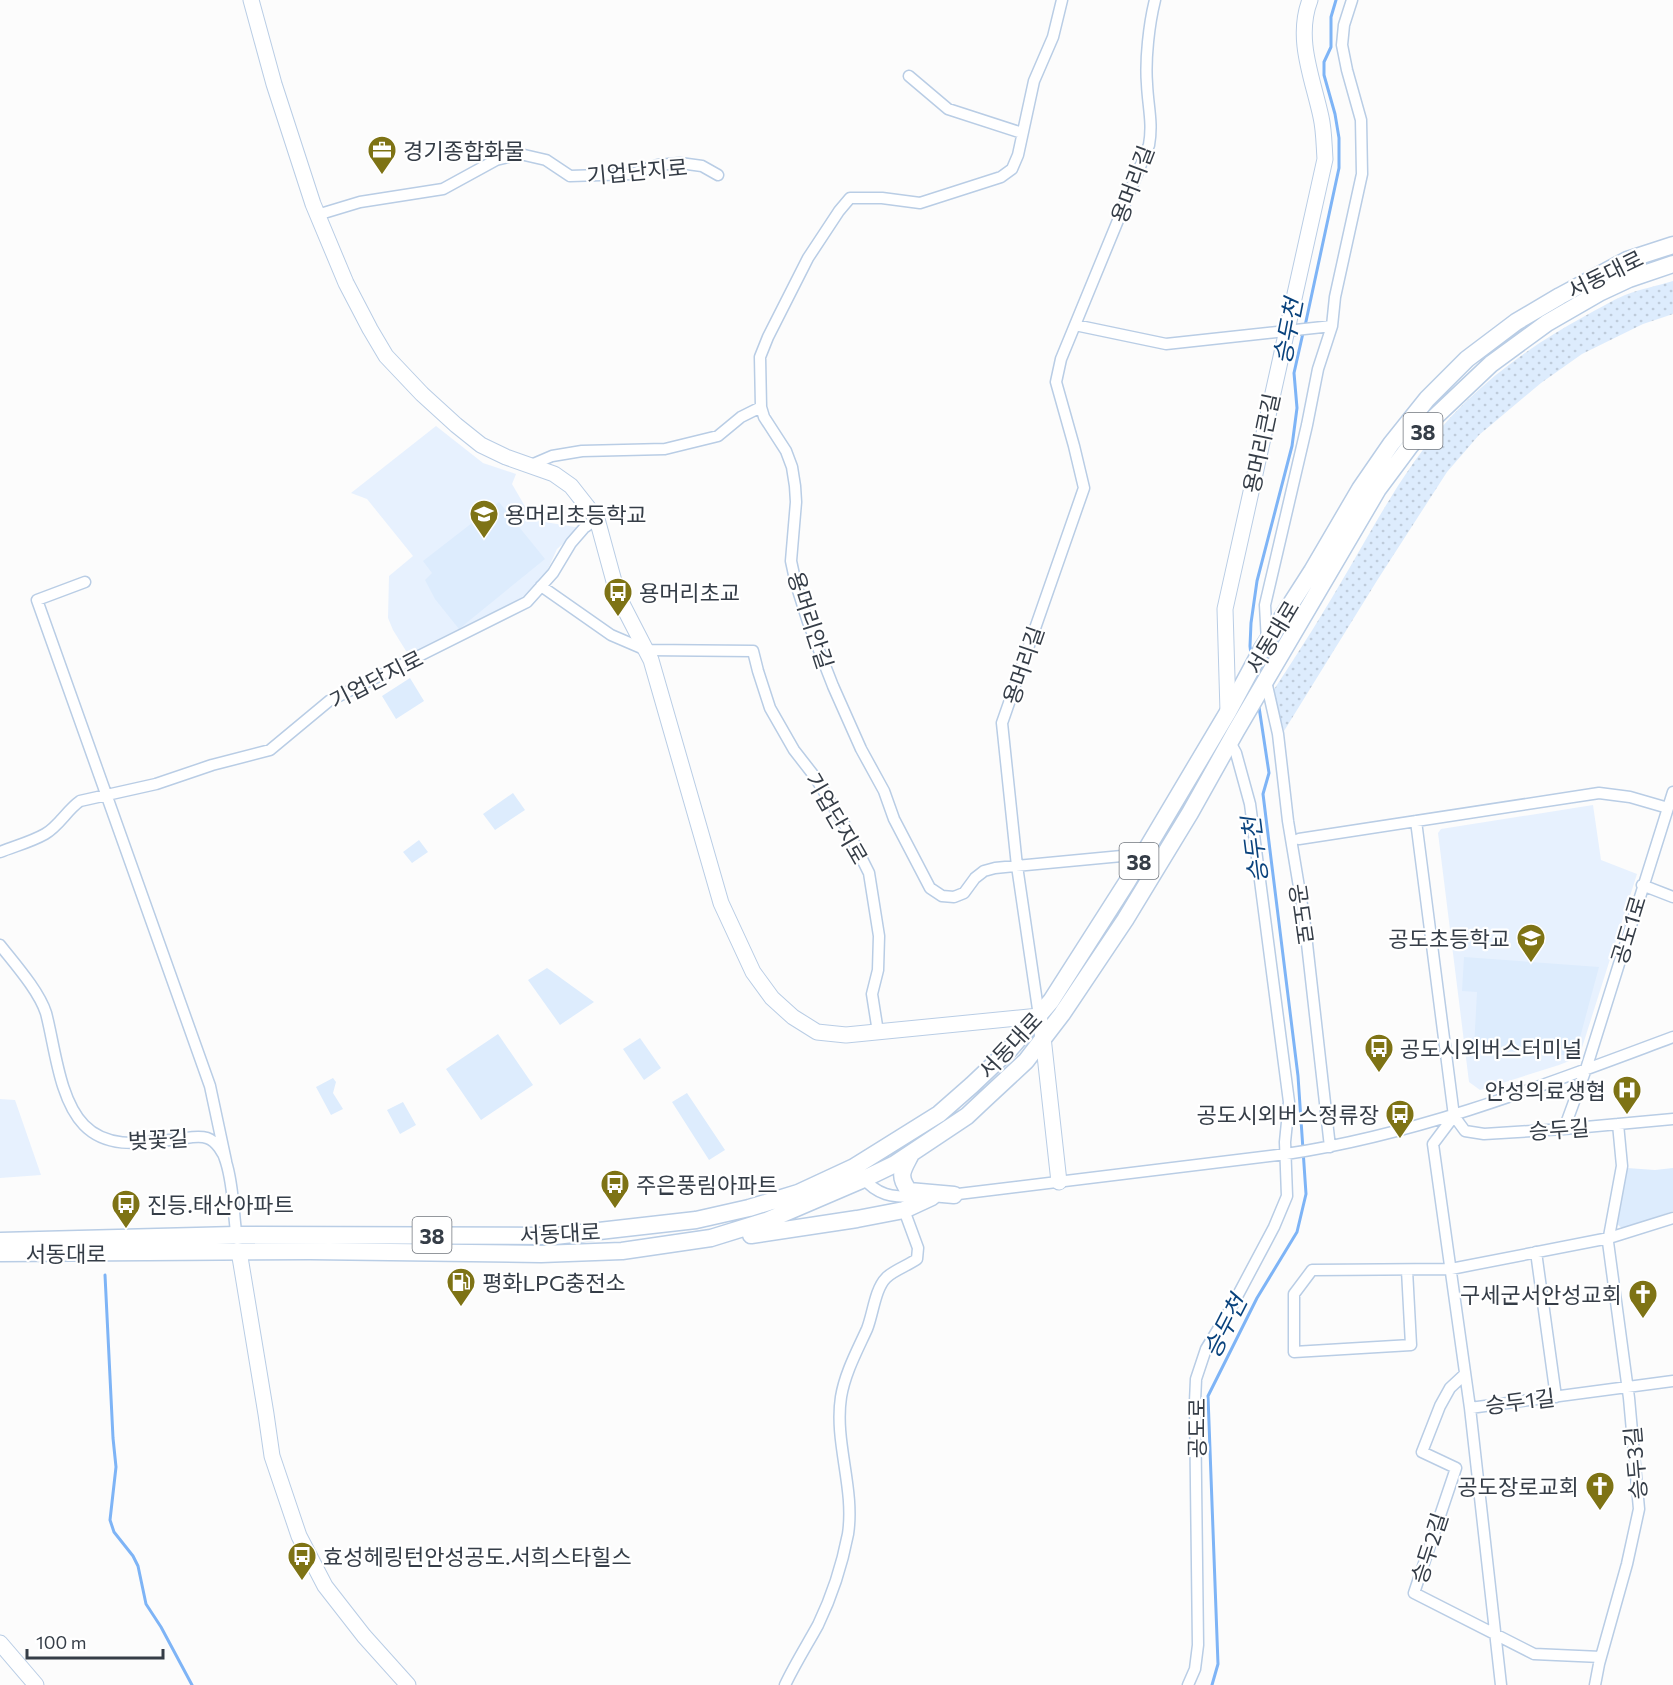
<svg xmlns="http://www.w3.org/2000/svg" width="1673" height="1685" font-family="Commissioner,'Noto Sans KR',sans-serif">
<defs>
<pattern id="grass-dots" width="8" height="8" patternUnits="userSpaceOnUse" patternTransform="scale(1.5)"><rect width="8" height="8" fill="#ddecfd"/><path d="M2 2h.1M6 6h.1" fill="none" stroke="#becbda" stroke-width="1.8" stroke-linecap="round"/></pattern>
</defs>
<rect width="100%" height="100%" fill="#fcfcfc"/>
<path fill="#e7f1fe" d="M436,426l47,37 33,11 -4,10 21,36 48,8 -24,21 -10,22 -29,31 -107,57 -18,-29 -5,-12 1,-42 24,-20 -46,-57 -16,-6z
M1593,805l8,55 36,14 -57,180 -8,6 -13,5 -79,25 -11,-8 -31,-249 3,-4z
M0,1099l15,1 26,75 -41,3z"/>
<path fill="url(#grass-dots)" d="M1673,281v33l-30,10 -61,30 -41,29 -62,52 -32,37 -69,107 -94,152 -11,-40c27,-41 53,-82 77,-124 21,-36 40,-71 64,-105 44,-62 104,-110 171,-146 13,-7 26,-15 40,-21 15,-6 32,-9 48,-14z"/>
<path fill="#ddecfd" d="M499,502l46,57 -86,70 -24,-30 -10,-19 7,-7 -9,-12z
M410,678l14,23 -28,18 -14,-23z
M513,793l12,17 -30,20 -12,-16z
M419,840l9,12 -16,11 -9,-11z
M1464,957l135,10 -24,89 -101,-8 3,-56 -15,-1z
M547,968l47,34 -34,23 -32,-45z
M498,1034l35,51 -52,35 -35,-51z
M640,1038l21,30 -17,12 -21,-31z
M333,1078l3,4 -3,11 10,16 -12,6 -15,-28z
M687,1093l38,57 -16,10 -37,-58z
M403,1102l13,23 -16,9 -13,-24z
M1627,1168l28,2 18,-2v43l-50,18 -6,-5z"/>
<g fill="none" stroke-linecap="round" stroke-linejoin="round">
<path stroke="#7eb4f6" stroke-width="3" d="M1305,326l34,-158v-30l-4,-24 -11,-39v-13l7,-15v-30l5,-17
M1251,655l-1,-9 1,-23 6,-42 35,-135 5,-38 -3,-35 9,-40
M105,1275l8,163 3,29 -6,53 4,12 19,24 5,10 8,38 15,23 31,58
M1212,1685l6,-21 -10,-268 49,-98 40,-66 9,-38 -8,-118 -35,-282 6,-21 -10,-66"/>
<g stroke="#b9cde5" stroke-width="13">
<path id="street" d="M1062,0l-9,37 -19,44 -16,74 -6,14 -11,8 -81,26 -38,-5h-32l-11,13 -31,47 -40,79 -8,20 1,50 3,10 22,34 6,16 3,19 1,16 -5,59 5,23 12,38 25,64 28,63 23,42 10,28 36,69 12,8 12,1 10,-4 11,-15 9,-7 11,-3 148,-14
M909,76l39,33 74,24
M317,215l43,-13 83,-13 53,-29 24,-6 26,6 24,16 62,-2 26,-9 22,-2 22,3 16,9
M1075,325l91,19 166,-18
M531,465l21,-9 30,-5 83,-2 53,-13 23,-19 20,-10
M85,582l-48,18 173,486 16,75
M541,586l70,49 35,15 107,1 5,20 12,37 24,42 21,27 31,50 23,46 10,63 -1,34 -6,24 6,38
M1267,642l-2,-37 42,-180 11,-56 14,-43 3,-29 27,-123 -1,-54 -14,-50 -5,-25 2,-20 8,-25
M1266,681l12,53 10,87 16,96 26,230
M1416,821l38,295 11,15 19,3 80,-5 109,-10
M1299,839l300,-46 31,4 38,11
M0,852c15,-6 31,-10 45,-18 14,-8 22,-24 35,-33l76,-17 56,-19 58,-15 59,-49 198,-99 26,-29 18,-30 13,-15 13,-9
M1642,885l31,12
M0,945c15,19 39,46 46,68 9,34 13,86 38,112 25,26 63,17 95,14 9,-1 19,-4 28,-1 9,3 17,15 19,24 8,25 7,52 11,77
M1039,1016l-22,-150 -15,-143 82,-235 -10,-42 -18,-64 5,-23 88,-214c4,-22 -1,-38 -2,-61 -2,-24 2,-60 8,-84
M1454,1116l-21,28 37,264 203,-27
M1564,1129l22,-60 87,-277
M861,1176c17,20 30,21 55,21
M950,1195l336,-41c134,-20 261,-70 387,-117
M1536,1252l20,145
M1407,1270l4,75 -117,7v-58l18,-24 139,-1 158,-31 64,-20
M1465,1374l-15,14 -10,18 -18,46 34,16 -42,125 120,61 67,3
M1470,1408l31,277
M785,1685c10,-21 22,-40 33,-60 14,-29 24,-60 30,-91 7,-46 -14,-92 -7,-137 4,-24 16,-46 26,-68 6,-15 8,-40 19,-51 6,-7 23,-13 31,-19l1,-11 -14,-38
M1188,1685l7,-16 3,-24 -3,-243 1,-23 10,-30 25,-41 43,-81 13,-31 -2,-54 4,-40 -39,-298 -14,-51 -6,-11
M1595,1685l4,-21 28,-100 12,-55 -10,-111 -21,-156 14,-76 -4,-42"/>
</g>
<g stroke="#b9cde5" stroke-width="17">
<path id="secondary" d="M251,0l23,84 39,120 33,79 24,46 16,27 36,38 34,31 25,20 25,12 48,17 17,12 26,33 21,77 33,64 70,243 32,69 19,26 21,19 24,15 29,3 193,-19 4,21 16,145
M1228,712l-3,-103 100,-450c-1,-14 -1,-29 -4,-42 -8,-38 -26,-78 -11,-117
M239,1251l27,163 6,42 27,80 26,50 39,50 44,49
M0,1643l36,42"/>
</g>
<g stroke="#b9cde5" stroke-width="19">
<path id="primary" d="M911,1154c-8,16 -14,21 -2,37l45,4
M751,1235l106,-16 47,-9 28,-13
M0,1241l236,-6 319,1 141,-16 53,-12 49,-15 56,-26 85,-53 33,-29 38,-36 41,-48 76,-119 101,-170 34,-63 50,-78 48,-82 31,-45 36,-45 40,-40 49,-37 44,-26 67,-36 46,-15
M0,1253l310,-2 231,3 81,-3 89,-13 55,-17 98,-42 31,-15 72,-48 17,-16 42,-39 36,-47 63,-94 65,-107 46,-82 142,-242 32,-43 25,-29 56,-53 56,-41 52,-30 30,-14 44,-15"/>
</g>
<use href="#street" stroke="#fff" stroke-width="10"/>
<use href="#secondary" stroke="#fff" stroke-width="15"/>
<use href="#primary" stroke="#fff" stroke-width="16"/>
</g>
<defs>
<g id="office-pin" transform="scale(1.5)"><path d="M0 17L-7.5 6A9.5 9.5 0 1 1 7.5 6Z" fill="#7e7315" stroke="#fff"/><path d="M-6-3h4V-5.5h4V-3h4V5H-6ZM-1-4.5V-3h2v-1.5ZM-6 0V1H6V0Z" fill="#fff"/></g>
<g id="school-pin" transform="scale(1.5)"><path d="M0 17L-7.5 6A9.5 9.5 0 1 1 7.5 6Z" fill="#7e7315" stroke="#fff"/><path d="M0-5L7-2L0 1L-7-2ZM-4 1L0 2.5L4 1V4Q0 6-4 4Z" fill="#fff"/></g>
<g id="bus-pin" transform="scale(1.5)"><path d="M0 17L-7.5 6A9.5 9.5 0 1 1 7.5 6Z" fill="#7e7315" stroke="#fff"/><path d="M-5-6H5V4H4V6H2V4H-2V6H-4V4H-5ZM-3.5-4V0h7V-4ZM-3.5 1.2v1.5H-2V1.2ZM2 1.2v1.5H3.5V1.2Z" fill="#fff"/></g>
<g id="hospital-pin" transform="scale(1.5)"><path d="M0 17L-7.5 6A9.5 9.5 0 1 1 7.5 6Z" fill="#7e7315" stroke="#fff"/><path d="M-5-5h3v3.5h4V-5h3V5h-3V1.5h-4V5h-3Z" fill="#fff"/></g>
<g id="fuel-pin" transform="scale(1.5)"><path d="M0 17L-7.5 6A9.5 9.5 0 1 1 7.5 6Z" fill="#7e7315" stroke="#fff"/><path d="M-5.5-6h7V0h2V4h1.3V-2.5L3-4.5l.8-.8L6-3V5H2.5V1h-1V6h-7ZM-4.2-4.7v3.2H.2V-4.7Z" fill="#fff"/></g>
<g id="church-pin" transform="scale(1.5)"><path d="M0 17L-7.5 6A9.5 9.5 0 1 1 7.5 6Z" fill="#7e7315" stroke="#fff"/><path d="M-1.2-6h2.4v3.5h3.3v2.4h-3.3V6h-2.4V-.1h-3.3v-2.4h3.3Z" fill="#fff"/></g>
</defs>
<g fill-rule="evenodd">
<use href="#office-pin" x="382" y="150"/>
<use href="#school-pin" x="484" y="514"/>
<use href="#bus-pin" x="618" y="592"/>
<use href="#school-pin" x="1531" y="938"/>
<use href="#bus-pin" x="1379" y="1048"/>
<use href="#hospital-pin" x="1627" y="1090"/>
<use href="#bus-pin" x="1400" y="1114"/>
<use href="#bus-pin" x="615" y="1184"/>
<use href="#bus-pin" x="126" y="1204"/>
<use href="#fuel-pin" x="461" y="1282"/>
<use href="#church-pin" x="1643" y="1294"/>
<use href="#church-pin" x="1600" y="1486"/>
<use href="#bus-pin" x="302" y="1556"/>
</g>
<g text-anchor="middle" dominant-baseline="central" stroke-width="4.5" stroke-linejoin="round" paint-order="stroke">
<g fill="#fff" stroke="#72777e" stroke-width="1.5">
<rect x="1403.5" y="413" width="39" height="36" rx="4.5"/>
<rect x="1119.5" y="843" width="39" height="36" rx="4.5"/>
<rect x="412.5" y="1217" width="39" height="36" rx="4.5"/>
</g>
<g font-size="21" font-weight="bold" fill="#353d47">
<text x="1423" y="431">38</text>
<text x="1139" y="861">38</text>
<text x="432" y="1235">38</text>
</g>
<g font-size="22" fill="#353d47" stroke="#fff" text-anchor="start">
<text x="403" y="150">경기종합화물</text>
<text x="505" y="514">용머리초등학교</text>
<text x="639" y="592">용머리초교</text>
<text x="1510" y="938" text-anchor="end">공도초등학교</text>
<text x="1400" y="1048">공도시외버스터미널</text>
<text x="1606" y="1090" text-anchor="end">안성의료생협</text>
<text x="1379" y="1114" text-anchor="end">공도시외버스정류장</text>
<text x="636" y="1184">주은풍림아파트</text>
<text x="147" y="1204">진등.태산아파트</text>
<text x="482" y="1282">평화LPG충전소</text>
<text x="1622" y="1294" text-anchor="end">구세군서안성교회</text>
<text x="1579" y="1486" text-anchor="end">공도장로교회</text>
<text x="323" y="1556">효성헤링턴안성공도.서희스타힐스</text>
</g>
<g font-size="22" fill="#353d47" stroke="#fff">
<text transform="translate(637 171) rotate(-5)">기업단지로</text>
<text transform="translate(1132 184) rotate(-69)">용머리길</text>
<text transform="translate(1605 274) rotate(-26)">서동대로</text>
<text transform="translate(1261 443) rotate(-78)">용머리큰길</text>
<text transform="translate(811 620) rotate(72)">용머리안길</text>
<text transform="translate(1272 637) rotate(-59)">서동대로</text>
<text transform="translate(1023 665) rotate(-71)">용머리길</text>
<text transform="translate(376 679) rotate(-27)">기업단지로</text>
<text transform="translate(837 818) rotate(60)">기업단지로</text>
<text transform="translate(1302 914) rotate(82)">공도로</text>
<text transform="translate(1628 930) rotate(-73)">공도1로</text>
<text transform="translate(1010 1045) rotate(-47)">서동대로</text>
<text transform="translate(1559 1129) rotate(-4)">승두길</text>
<text transform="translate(158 1139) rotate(-3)">벚꽃길</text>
<text transform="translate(560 1233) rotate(-3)">서동대로</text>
<text x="66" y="1253">서동대로</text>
<text transform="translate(1520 1401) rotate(-7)">승두1길</text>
<text transform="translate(1196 1428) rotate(-90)">공도로</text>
<text transform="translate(1635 1463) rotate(-95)">승두3길</text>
<text transform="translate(1429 1548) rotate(-72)">승두2길</text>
</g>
<g font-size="24" font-style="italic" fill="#0a437d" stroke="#fff">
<text transform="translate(1287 331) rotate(-79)">승두천</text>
<text transform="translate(1254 850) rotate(-97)">승두천</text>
<text transform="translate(1224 1326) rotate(-63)">승두천</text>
</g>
</g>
<path d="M27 1649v9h136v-9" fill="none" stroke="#353d47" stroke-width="3"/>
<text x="36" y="1649" font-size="18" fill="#353d47" stroke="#ffffff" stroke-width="4.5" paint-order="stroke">100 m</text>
</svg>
